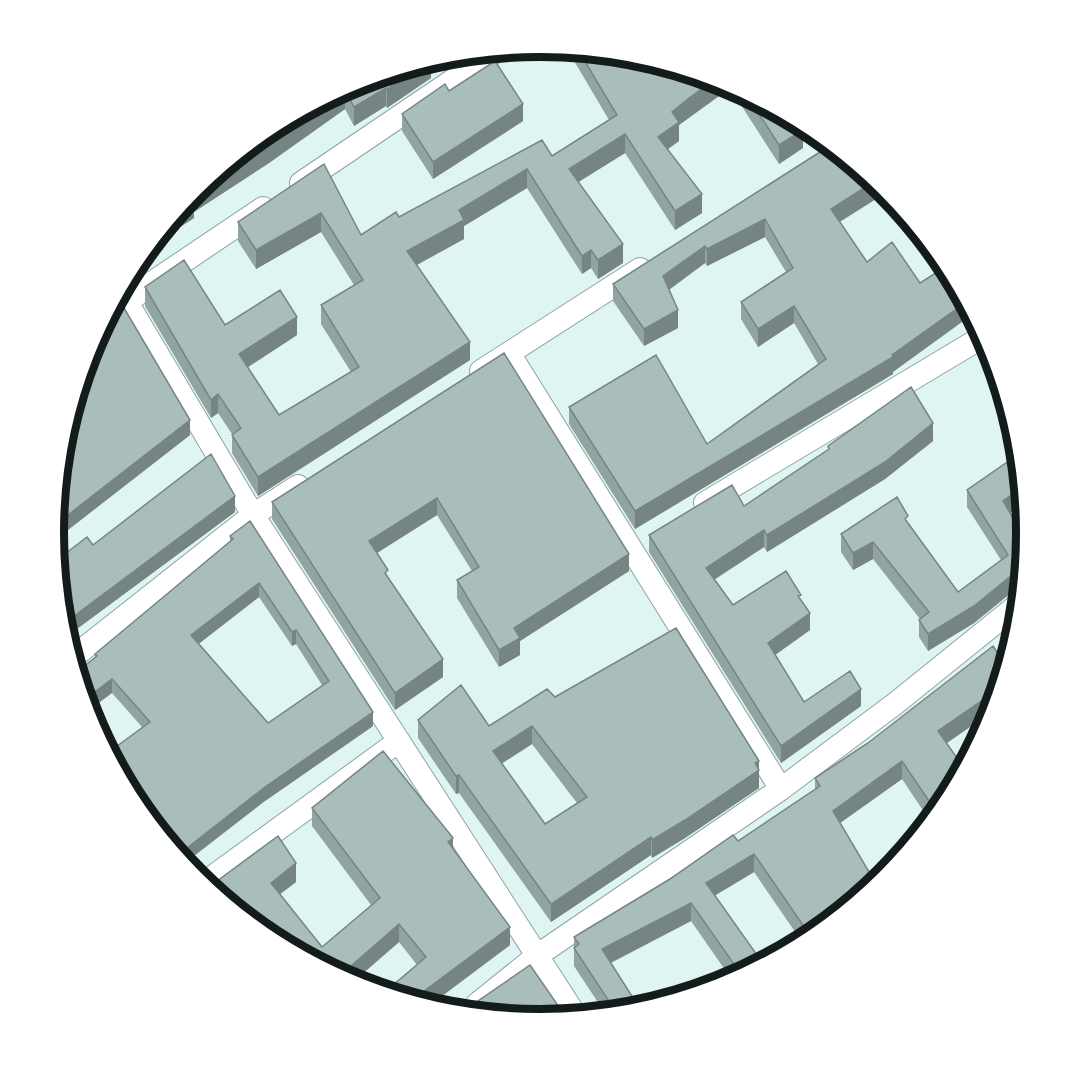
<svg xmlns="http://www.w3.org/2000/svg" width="1081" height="1066" font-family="Poppins,sans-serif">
<rect width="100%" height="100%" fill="#dff5f3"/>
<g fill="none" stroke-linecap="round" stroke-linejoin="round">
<g stroke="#8fa3a2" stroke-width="24">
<path id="street" d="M301,183l195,-132
M121,292l132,223 323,501
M104,322l46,-38 113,-76
M509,353l272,436
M481,371l159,-102
M705,503l279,-167
M72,658l181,-143 45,-29
M204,883l195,-142
M477,1004l61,-49 243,-166 115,-86 124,-100"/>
</g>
<use href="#street" stroke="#fff" stroke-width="22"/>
</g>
<path fill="#91a3a2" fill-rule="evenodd" d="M567,49l69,7 37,20 54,8 70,37 6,27 -24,16 -49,-76 -51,37v16l-11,8 34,64 -27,17 -50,-77 -47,29 45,81 -25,16 -7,-11 -9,6 -55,-86 -63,38v13l-47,26 53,95 -212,136 -26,-43v-19l-14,-21 -7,5 -66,-112v-19l80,38 72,10 -49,32 31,48 72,-43 -30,-48v-19l33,-20 -33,-53 -65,37 -18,-28v-19l86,-58 37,71 38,-18 153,-61 57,-36z
M453,55l-22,15v8l-44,30 -1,-2 -32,20 -9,-17 -76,54 -75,49v6l-46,30 207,-165 91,-27z
M449,91l74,30 -90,58 -31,-48v-17z
M831,145l56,47 -47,30 53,150v2l-258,155 -66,-105v-17l138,37 111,-80 -24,-41 -36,24 -17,-28v-17l45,-30 -21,-35 -58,29 -2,-3 -36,27 9,38 -34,18 -31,-45v-17z
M504,353l125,218 -109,70v14l-21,12 -42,-69v-18l15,-9 -35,-56 -60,38 11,25 55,99 -48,33 -123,-191v-17z
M190,435l-126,98 -9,-8 8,-87z
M933,441l-48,38 -118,73 -3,-5 -49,32 18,26 68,-5 9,30 -35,25 29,47 57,4 -80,57 -132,-211v-17l95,-29 84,-55v-5z
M967,490l43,23 16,27 -5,50h-3l-6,2 -38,31 -46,28 -9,-14v-17l1,-1 -47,-60 -20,11 -12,-18v-18l67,-11 50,69 43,-32 -34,-53z
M235,512l-169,125 -3,-9 -6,-68 36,-15z
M230,536l143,190 -108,75 -152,-52 29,-22 -30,-34 -17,-35v-4l135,-113zM259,597l33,49 4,-2 26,41 -54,38 -70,-79z
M1006,666l-15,48 -1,-1 -43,30 -2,61 -15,17 -28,-42 -62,44 35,62 -65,53 -8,4 -48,-70 -39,23 42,71 -25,14 -41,-59 -80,42 24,47 -30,3 -31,-47v-29l164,-96 77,-52v-11z
M555,697l204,72v19l-74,50 -33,20 -1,-3 -100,67 -92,-129 -3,1 -38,-56v-18l71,6zM532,744l45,59 -32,21 -44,-60z
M312,808l141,42 57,95 -80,60 -45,-13 32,-27 -18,-23 -46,40 -83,-45 -61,-50 87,-5 -16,12 42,53 49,-42 -59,-79z"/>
<path fill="#768584" d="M453,55l-22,15v8l-44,30v-19l40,-28 19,-5z
M714,80l13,4 3,1v3l-51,37v16l-21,15v-19l14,-25 17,-14z
M386,88v18l-32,20v-19z
M345,90v19l-76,54 -75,49v6l-46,30 45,-54z
M523,104v17l-90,58v-17z
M803,130v18l-24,16v-19z
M625,134v19l-56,35v-19z
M527,169v19l-63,38v13l-57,31v-19l52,-41z
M875,181l12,11 -56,35v-18z
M702,194v19l-27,17v-19z
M321,213v19l-65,37v-19z
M765,219v18l-58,29v-17z
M623,244v19l-25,16v-19z
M705,246v17l-42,31v-18z
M591,250v18l-9,6v-18z
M966,302l7,12 -80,58v2l-258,155v-18l257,-156z
M794,306v17l-36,24v-18z
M678,310v18l-34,18v-17z
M297,317v18l-58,38v-19z
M470,342v18l-212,136v-19z
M218,394v19l-7,5v-18z
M190,420v15l-126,98v-15z
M933,423v18l-48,38 -118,73v-17z
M1022,487l2,16 -21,15v-17z
M235,496v16l-169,125v-15z
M437,498v17l-68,43v-17z
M764,530v17l-58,38v-17z
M873,542v17l-20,11v-17z
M629,554v17l-109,70v14l-21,12v-17l15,-22z
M1018,573v17l-6,2 -38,31 -46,28v-17l84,-59z
M259,583v14l-68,53v-15z
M810,613v17l-42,30v-17z
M296,630v14l-4,2v-14z
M443,659v18l-48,33v-17z
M112,679v14l-24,18 -3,-12z
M861,689v17l-80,57v-17z
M990,695v18l-52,36v-18z
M373,712v14l-108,75 -80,62 -7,-8 87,-68z
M532,726v18l-39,25v-18z
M759,761v27l-74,50 -33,20v-18z
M902,761v18l-69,49v-17z
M459,775v18l-3,1v-18z
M651,837v18l-100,67v-18z
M453,838v19l-5,-15z
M754,854v18l-48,29v-18z
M296,863v19l-25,19v-18z
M875,882v3l-65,53 -3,2v-9z
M691,903v18l-89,46v-18z
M399,924v18l-46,40 -9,-5v-5z
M510,927v18l-80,60 -18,-5z
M757,955v11l-19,10v-6z"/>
<path fill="#a9bebc" stroke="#768584" stroke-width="1.5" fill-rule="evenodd" d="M578,50l58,6 30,9 7,11 9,-6 32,10 -25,18 -17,14 7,10 -21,15 44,57 -27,17 -50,-77 -56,35 54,75 -25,16 -7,-10 -9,6 -55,-87 -68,41 5,10 -57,31 63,91 -212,135 -26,-42 9,-7 -23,-34 -7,6 -66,-113 39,-27 41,65 55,-35 17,27 -58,37 40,61 80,-48 -38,-62 42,-25 -42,-67 -65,37 -18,-28 86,-58 37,71 35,-23 3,5 143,-77 10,16 65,-41z
M429,61l-42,28 -1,-1 -32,19 -9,-17 -76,54 -76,50 4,-5 74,-61 84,-45z
M495,61l28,43 -90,58 -31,-48 43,-30 4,7z
M746,94l50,27 7,9 -24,15z
M831,145l44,36 -44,28 36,53 25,-20 28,41 27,-17 19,36 -74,53 1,2 -258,154 -66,-104 87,-52 51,89 119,-85 -32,-53 -36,23 -17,-27 52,-34 -28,-49 -58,30 -2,-3 -42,30 15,34 -34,19 -31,-45z
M191,195l3,4 -12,8z
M124,308l66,112 -126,98 -8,-8 7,-72 28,-91 11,-20z
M504,353l125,201 -115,74 6,10 -21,12 -42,-70 22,-13 -42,-69 -68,43 19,29 -3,3 58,86 -48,34 -123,-191z
M911,387l22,36 -48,39 -118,73 -3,-5 -58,38 27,37 53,-34 15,24 -3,1 12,17 -42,30 36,59 46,-31 11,18 -80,57 -132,-211 83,-50 12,21 85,-57 -1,-3z
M211,454l24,42 -169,126 -4,-5 -5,-57 30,-23 6,8z
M1019,454l3,33 -19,14 23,39 -3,33h-5l-6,2 -38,31 -46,28 -9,-14 10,-8 -56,-70 -20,11 -12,-19 56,-37 11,19 -3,3 53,73 50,-37 -41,-65z
M250,521l123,191 -108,75 -87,68 -42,-52 -42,-78 19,24 37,-27 -38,-43 -27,20 -8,-27 20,-16 -2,-2 138,-115 -3,-3zM259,583l33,49 4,-2 33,51 -61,42 -77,-88z
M676,628l83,133 -4,2 4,7 -74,50 -33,20 -1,-3 -100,67 -92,-129 -3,1 -38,-56 43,-35 28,41 58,-37 8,8zM532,726l55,71 -42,27 -52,-73z
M993,646l13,20 -11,35 -5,-6 -52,36 26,37 -19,36 -8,9 -35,-52 -69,50 42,71 -68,49 -53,-77 -48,29 51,72 -19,15 -47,-67 -89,46 38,60 -5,1 -19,2 -42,-64 5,-4 -5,-7 96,-58 63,-44 5,6 82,-55 -5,-8 53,-35z
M383,751l70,87 -5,4 62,85 -98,73 -27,-8 41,-35 -27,-33 -55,48 8,9 -82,-44 -61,-50 69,-51 18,27 -25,20 51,64 58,-49 -68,-90z
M530,965l36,52 -26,2 -78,-7z"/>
<path d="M0 0H1081V1066H0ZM64 533a476 476 0 1 1 952 0a476 476 0 1 1-952 0Z" fill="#fff" fill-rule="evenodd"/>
<path fill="none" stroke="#141c1b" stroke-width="8" d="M64 533a476 476 0 1 1 952 0a476 476 0 1 1-952 0Z"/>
</svg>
